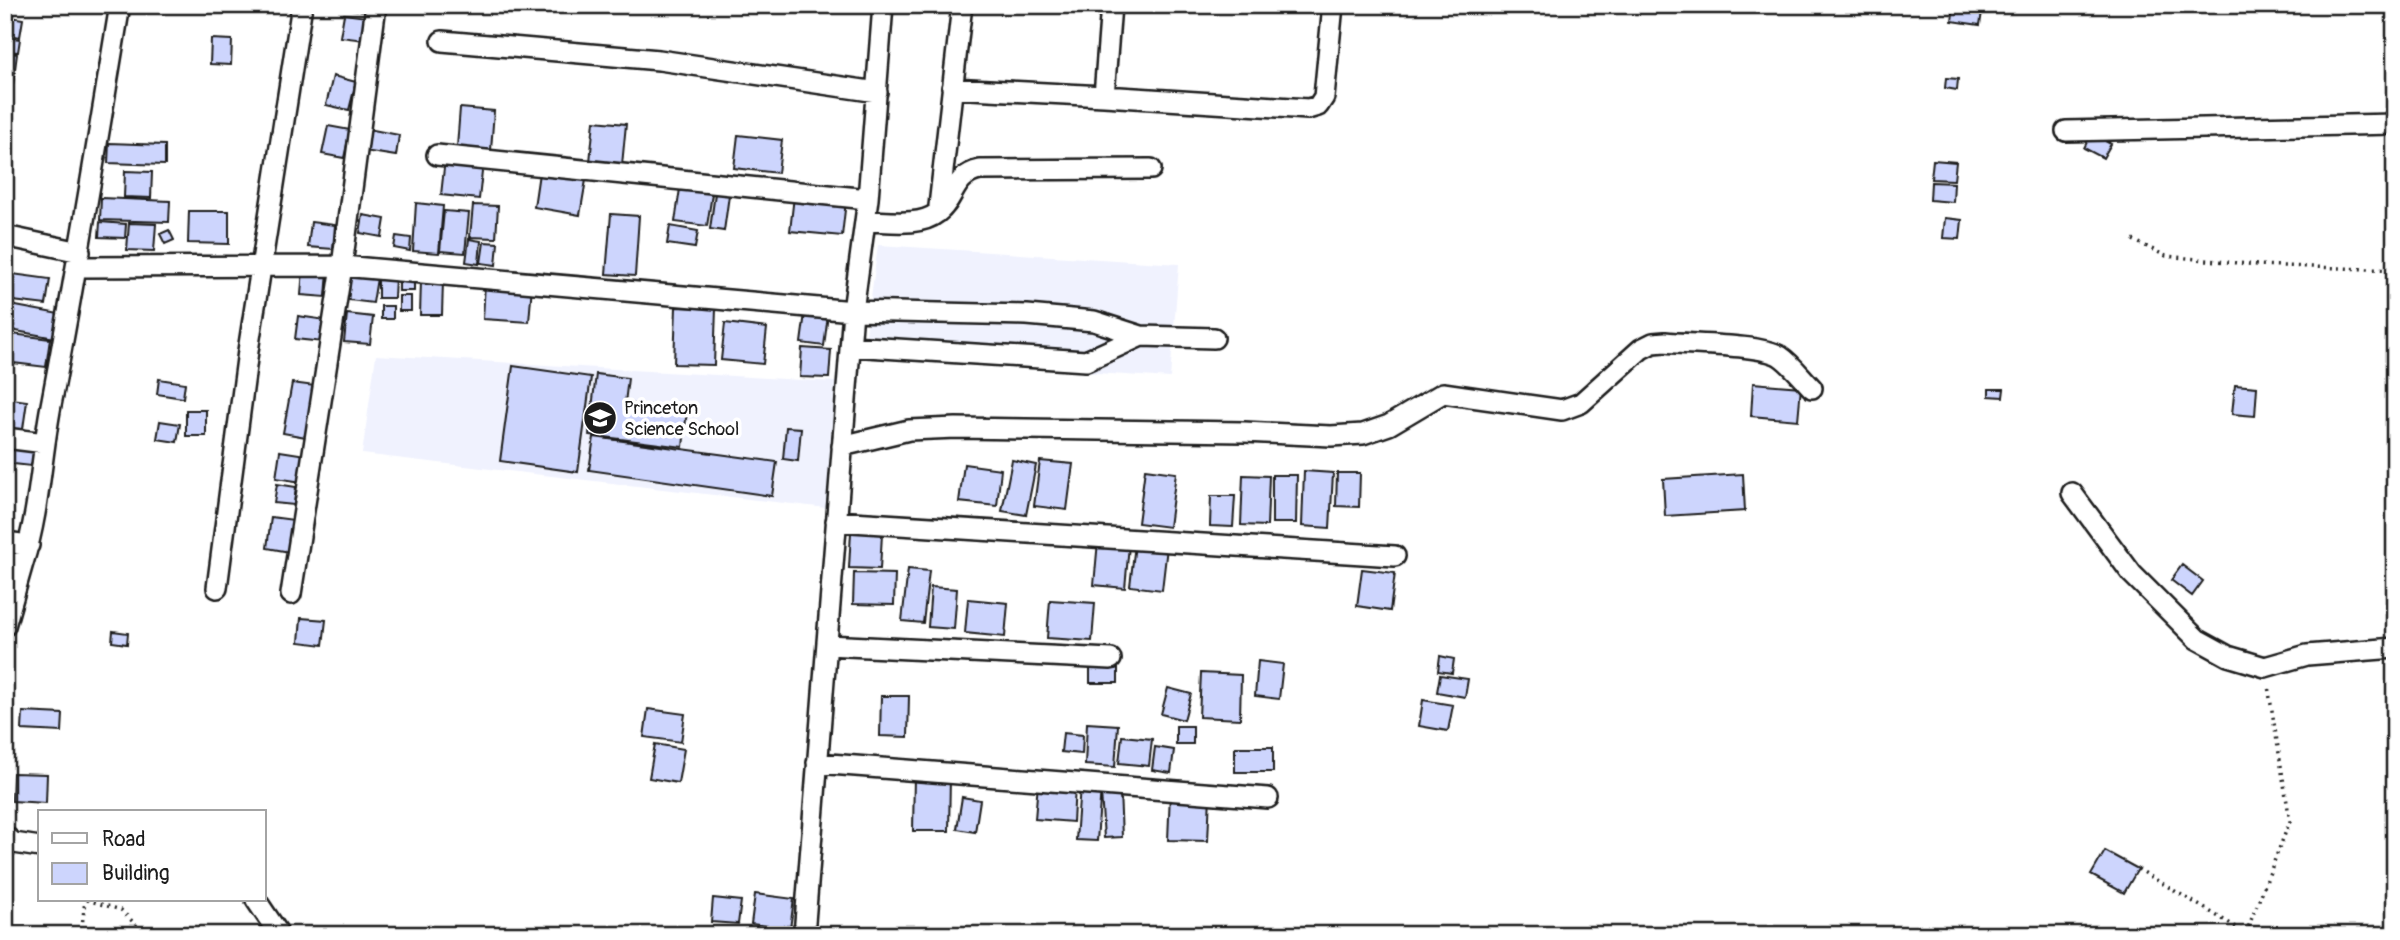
<svg xmlns="http://www.w3.org/2000/svg" width="2400" height="940" font-family="Pangolin,sans-serif">
<rect width="100%" height="100%" fill="#fff"/>
<filter id="ink" filterUnits="userSpaceOnUse"><feTurbulence type="fractalNoise" baseFrequency=".0143" numOctaves="2"/><feDisplacementMap in="SourceGraphic" scale="14" xChannelSelector="R" yChannelSelector="G"/><feConvolveMatrix kernelMatrix="1 2 1 2 8 2 1 2 1" color-interpolation-filters="sRGB"/></filter>
<g filter="url(#ink)">
<path fill="#f0f2fe" d="M878,245l301,19 -9,114 -307,-21z
M376,355l459,27 -9,126 -464,-54z"/>
<path fill="#cdd5fd" stroke="#1c1c1c" stroke-width="2" d="M344,5h22l-1,6 -22,-3z
M1954,5h29l-3,20 -28,-4z
M344,14l23,3 -3,23 -24,-3z
M5,16l18,3 -3,18 -15,-3z
M5,37l15,2 -2,13 -13,-1z
M211,39l21,1 -1,25 -21,-1z
M5,52l12,2 -4,30 -8,-1z
M333,76l23,6 -7,28 -23,-5z
M1946,78l12,1 -1,11 -12,-2z
M460,108l34,3 -3,39 -34,-3z
M594,121l32,3 -4,41 -32,-3z
M328,126l22,4 -6,28 -22,-4z
M368,129l31,6 -3,21 -32,-5z
M2091,134l20,10 -8,14 -19,-10z
M738,135l44,5 -4,33 -44,-5z
M109,143l56,2v20l-57,-2z
M445,159l38,4 -4,36 -38,-4z
M1933,160l23,2 -2,18 -23,-1z
M125,171l27,1 -1,26 -27,-1z
M539,173l47,7 -6,35 -46,-8z
M681,182l32,5 -6,39 -32,-4z
M1931,182l23,1 -1,19 -23,-2z
M716,186l14,2 -6,43 -14,-2z
M794,196l52,5 -4,35 -52,-5z
M101,198l69,3 -1,21 -69,-2z
M416,203l27,3 -4,47 -26,-2z
M473,205l25,1 -2,32 -26,-1z
M189,211h40v33l-41,-1z
M444,211l25,2 -4,40 -25,-2z
M611,214l28,2 -4,60 -29,-2z
M363,215l22,4 -3,18 -22,-4z
M1945,218l17,2 -2,19 -17,-1z
M100,222l26,2 -1,14 -26,-1z
M311,222l24,3 -2,24 -25,-2z
M129,223l27,1 -2,27 -27,-1z
M670,226l28,5 -3,17 -28,-4z
M169,230l5,10 -9,4 -5,-10z
M396,236l15,2 -1,13 -16,-3z
M469,239l12,2 -2,23 -13,-2z
M484,242l14,1 -2,22 -15,-2z
M303,269l25,2 -2,26 -25,-2z
M5,273l45,6 -4,26 -41,-5z
M351,274l26,4 -4,25 -25,-3z
M378,276l17,1 -1,21h-16z
M399,278h15v13h-15z
M421,281h22l-1,34h-22z
M485,282l47,3 -3,37 -46,-3z
M399,296h12v15h-12z
M5,304l54,10 -4,24 -50,-9z
M381,306h12v13h-12z
M676,307l40,1 -2,57 -40,-1z
M805,313l23,2 -4,31 -23,-3z
M347,314l26,3 -3,27 -26,-2z
M298,316l28,4 -3,22 -28,-3z
M725,323l42,5 -4,36 -42,-4z
M5,333l45,6 -4,28 -41,-5z
M802,348l29,2 -2,28 -29,-1z
M513,366l78,11 -13,95 -78,-11z
M596,374l32,4 -3,25 62,7 -4,37 -94,-12z
M159,379l26,4 -2,15 -26,-4z
M292,383l23,3 -9,51 -23,-4z
M1753,383l48,4 -3,33 -47,-4z
M2235,385l22,2 -2,29 -23,-2z
M1989,389h15l-1,8 -14,-1z
M5,398l22,3 -5,35 -17,-2z
M186,410h20v26h-20z
M160,421l20,3 -3,18 -20,-3z
M786,427l15,1 -3,33 -15,-2z
M594,437l183,25 -5,34 -183,-26z
M5,442l38,5 -3,20 -35,-4z
M280,451l26,4 -4,27 -26,-4z
M1012,460l24,5 -10,50 -24,-4z
M1040,461l33,3 -6,46 -33,-4z
M964,464l37,5 -4,37 -38,-4z
M1145,469l31,4 -7,54 -31,-4z
M1304,471l29,2 -3,55 -28,-2z
M1337,473h23l-1,34 -23,-1z
M1743,474l2,37 -80,5 -2,-37z
M1243,475l26,1 -2,50 -26,-1z
M1272,475h25l-1,48h-24z
M277,484l19,3 -2,18 -20,-2z
M1211,496h24l-2,31 -23,-1z
M271,517l23,3 -4,32 -23,-4z
M851,532l31,2 -2,35 -31,-1z
M1098,541l31,4 -4,43 -31,-3z
M1135,544l32,3 -5,43 -32,-4z
M2182,565l21,16 -11,15 -21,-16z
M908,569l21,2 -6,52 -21,-2z
M1362,569l33,4 -5,38 -33,-5z
M854,573l41,1 -1,31 -41,-1z
M931,587l26,2 -3,40 -26,-2z
M968,599l40,4 -3,34 -40,-4z
M1050,600l45,3 -3,38 -45,-3z
M301,618l25,2 -3,25 -24,-3z
M113,631l15,2 -1,11 -15,-2z
M1440,656l14,3 -2,14 -14,-2z
M1090,661h28v22h-28z
M1258,661l25,3 -4,35 -24,-3z
M1201,673l40,2 -1,44 -41,-2z
M1440,675l28,4 -3,18 -28,-5z
M1168,688l23,6 -7,26 -23,-6z
M881,696h28l-1,41 -28,-1z
M1423,700l30,5 -5,26 -29,-5z
M648,709l37,5 -4,28 -37,-5z
M23,712l40,2 -1,18 -40,-2z
M1087,723l31,2 -3,42 -30,-2z
M1176,726h17v18h-17z
M1063,733l20,2 -1,19 -21,-2z
M1122,736l30,3 -3,27 -30,-3z
M655,744l29,5 -6,34 -29,-5z
M1155,747l19,3 -3,23 -19,-3z
M1235,747h38v25h-38z
M13,773l34,1 -1,29 -34,-2z
M914,776l36,1 -1,54h-36z
M1038,783l37,2 -2,37 -38,-3z
M1080,786l21,1 -4,54 -21,-1z
M1120,791l2,46 -18,1 -3,-46z
M1170,793l40,2 -2,46 -40,-1z
M962,797l18,3 -5,32 -18,-3z
M2105,851l33,18 -14,24 -33,-18z
M755,894l39,5 -4,30 -39,-5z
M713,898l28,3 -3,23 -27,-2z
M731,931l16,1v3h-16z"/>
<g fill="none" stroke-linecap="round" stroke-linejoin="round">
<g stroke="#1c1c1c" stroke-width="24">
<path id="minor" d="M1111,5l-7,91 204,13 10,-3 6,-9 9,-92
M442,41l217,19 218,32
M952,88l152,8
M2066,131l329,-7
M437,155l431,44
M939,206l23,-201
M865,221c22,0 55,6 72,-8 19,-14 15,-37 43,-43l171,-1
M5,236l75,16
M77,267l265,-1 511,45 174,4 67,6 47,15 73,2
M851,346l235,15 55,-25
M5,438l40,5
M842,446l67,-16 47,-2 288,4 87,4 32,-2 26,-9 54,-32 119,17 19,-7 60,-54 12,-6 12,-1c27,3 94,2 115,14 12,8 22,22 32,32
M2072,493l60,81 65,65 31,17 37,11 42,-12 88,-7
M836,521l559,35
M5,542l24,3
M5,564l18,-1c17,-53 18,-108 29,-163 25,-131 46,-263 68,-395
M217,588l31,-237 54,-346
M291,594l51,-328 34,-261
M5,626l18,-63
M827,645l284,14
M817,763l451,35
M5,836l9,7 26,4
M256,900l21,31v4
M804,935l49,-624 15,-112 15,-194"/>
</g>
<path stroke="#1c1c1c" stroke-width="3.5" stroke-dasharray="2 5" stroke-linecap="butt" d="M2133,240l33,16 92,9 137,5
M2138,869l108,64
M87,900l34,10 21,21 1,4
M2246,933l44,-112 -22,-135
M81,935l4,-35"/>
<use href="#minor" stroke="#fff" stroke-width="19"/>
</g>
</g>
<defs>
<g id="school-disc" transform="scale(1.75)"><circle r="9.5" fill="#1c1c1c" stroke="#fff"/><path d="M0-5L7-2L0 1L-7-2ZM-4 1L0 2.5L4 1V4Q0 6-4 4Z" fill="#fff"/></g>
</defs>
<g fill-rule="evenodd">
<use href="#school-disc" x="600" y="418"/>
</g>
<g text-anchor="middle" dominant-baseline="central" stroke-width="7" stroke-linejoin="round" paint-order="stroke">
<g font-size="18" fill="#1c1c1c" stroke="#fff" text-anchor="start">
<text x="624" y="408">Princeton<tspan x="624" dy="21">Science School</tspan></text>
</g>
</g>
<rect width="2400" height="940" fill="none" stroke="#fff" stroke-width="28"/>
<rect x="14" y="14" width="2372" height="912" fill="none" stroke="#1c1c1c" stroke-width="2.5" filter="url(#ink)"/>
<rect x="38" y="810" width="228" height="91" fill="#ffffff" stroke="#a4a4a4" stroke-width="2"/>
<rect x="52" y="833" width="35" height="10" fill="#ffffff" stroke="#a4a4a4" stroke-width="2"/>
<text x="102" y="846" font-size="21" fill="#1c1c1c">Road</text>
<rect x="52" y="863" width="35" height="21" fill="#cdd5fd" stroke="#a4a4a4" stroke-width="2"/>
<text x="102" y="880" font-size="21" fill="#1c1c1c">Building</text>
</svg>
